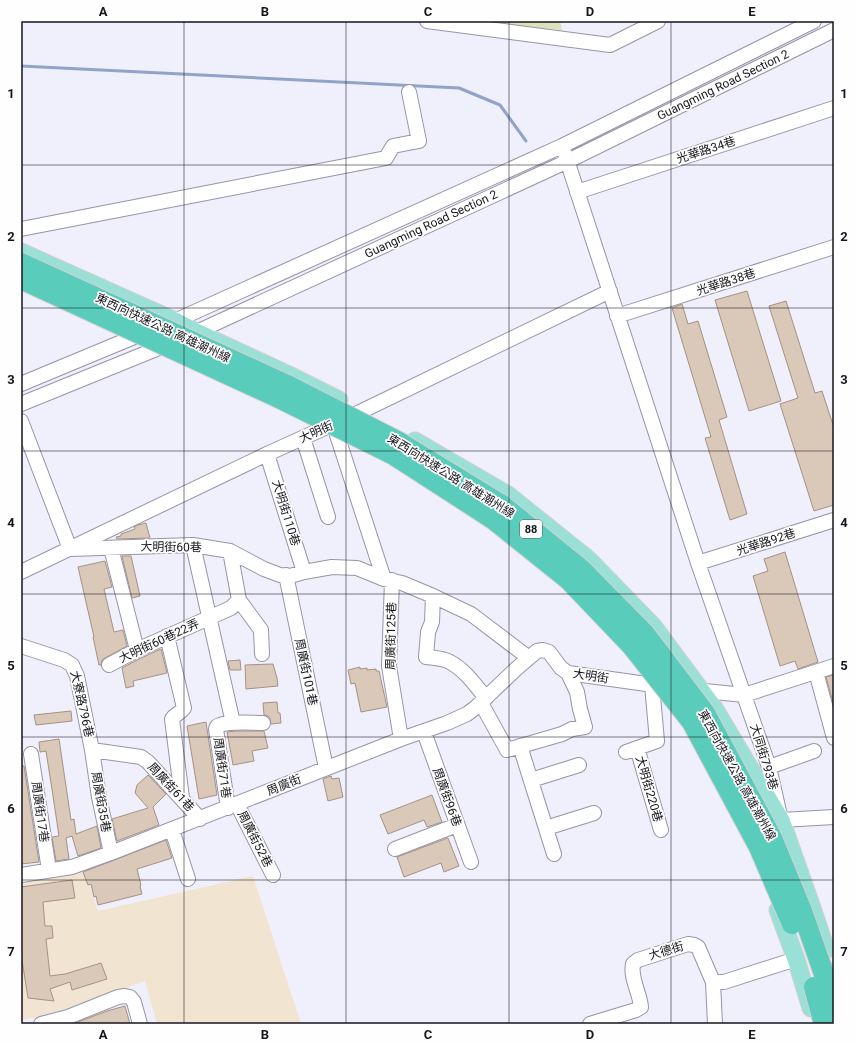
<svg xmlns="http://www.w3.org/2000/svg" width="855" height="1045" font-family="Roboto,'Noto Sans TC',sans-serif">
<rect width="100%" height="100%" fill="#f0effc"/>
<path fill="#f1e5d1" d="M84,868l14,43 155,-35 48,148h-144l-12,-43 -94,34 -30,5v-140z"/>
<path fill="#dbe1b8" d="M463,21h97l2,9z"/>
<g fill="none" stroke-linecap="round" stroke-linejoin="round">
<path stroke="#90a4c7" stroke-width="3" d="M21,66l438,22 41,17 26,36"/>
</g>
<path fill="#dac8b8" stroke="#a49384" d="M747,291l34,110 -32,10 -34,-111z
M786,301l29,92 7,-2 12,37v77l-20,6 -34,-107 18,-6 -29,-92z
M682,304l6,20 10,-3 29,96 -8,3 28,94 -17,6 -25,-82 6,-1 -39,-129z
M146,523l4,15 -33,1 -1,-2 5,-1v-2l14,-5 -1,-2 4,-2z
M785,552l33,110 -20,7 -3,-8 -15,5 -27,-90 15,-5 -4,-12z
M122,556h9l9,40 -8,2z
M105,561l7,26 -8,2 10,43 9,-2 4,16 -22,12 -3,2 -1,5h-2l-6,-28h1l-16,-70z
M161,649l6,24 -34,8 1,5 -8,2 -4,-20 19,-10z
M240,660l1,10h-11l-2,-9z
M273,664l4,14 1,8 -32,3 -1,-24z
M360,667v2l7,-1v2l9,-1v2h3l8,36 -26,5 -6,-29 -4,1 -3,-14z
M834,675v31l-8,-29z
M277,702l1,11h2l1,10 -10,1 -1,-5 -2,-3 -4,-1 -1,-12z
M71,711l1,10 -36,4 -2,-10z
M206,722l11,73 -18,4 -12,-73z
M236,731h28l4,17 -16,3 2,10 -21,4 -6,-33z
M59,739l12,81 3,-1 2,15 21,-8 4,22 -23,8 -6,-20 -6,2 3,21 -13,2 -4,-24 7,-1 -6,-40 -7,-45 -6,1 -1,-10z
M21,766h3l15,96 -18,2z
M148,775l18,19 -13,13 6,18 -42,16 -5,-22 36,-11 -13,-15 2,-8z
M331,776l1,3 7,-1 4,19 -15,4 -5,-22z
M432,795l10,27 -15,5 -3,-7 -36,14 -8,-19z
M448,838l11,28 -15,6 -3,-9 -37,14 -7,-20z
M166,840l6,18 -35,11 4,16 -1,1 2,8 -44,11 -2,-9 -2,1 -3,-13 -3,1 -5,-13z
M72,880l3,18 -32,4 2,24h7l1,12 -7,1 4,37 15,-2 36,-11 6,16 -35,11 -2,-8 -20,7 4,12 -26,-3 -7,-44v-67z
M125,1006l5,18h-57l34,-13z"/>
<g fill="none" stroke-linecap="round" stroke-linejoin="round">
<g stroke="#9694a9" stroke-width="16">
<path id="minor" d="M427,21l183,24 48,-24
M565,154l133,409 71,204 12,53 53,-3
M577,192l257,-84
M21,229l365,-71 7,-12 26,-5 -10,-49
M617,316l217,-69
M168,324l394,-178 252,-125
M190,335l378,-174 266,-131
M21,384l125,-52
M21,404l150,-61
M21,421l49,128 123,-4 37,6 34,18 16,6 10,1 14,-4 28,-5 25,1 27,11 18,4 31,13 38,18 58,44
M337,435l47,144
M303,438l25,79
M267,454l37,118
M193,545l40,178
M111,548l26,102
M230,551l9,49
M698,563l136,-43
M21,572l246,-118 93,-42 250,-121
M286,575l40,193
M392,580l-3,86 12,73
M433,596l-1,26 -4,10 -2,25c8,1 17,1 24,5 15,8 25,23 36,36
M167,636l17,72c-3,5 -9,6 -12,11l10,79
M21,646l43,14 8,5 5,11 15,74 7,47 12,56
M109,665l28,-15 94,-42 8,-8 22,30 1,24
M816,672l18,66
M695,690l49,5 90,-29
M481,703l26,47 55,-16 10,-5 13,-2 -5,-18 -3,-17 -9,-19
M424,732l47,130
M520,746l34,108
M637,748l24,82
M92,750l49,7 7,5 52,57
M626,752l31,-11 -5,-56
M31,754l18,116
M769,767l45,-16
M531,780l48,-15
M237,804l36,71
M228,808l-12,-79c1,-3 1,-3 4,-4 11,-4 31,-2 43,-2
M546,828l48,-15
M172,830l16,49
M395,849l62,-24
M21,875l51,-8 39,-14 290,-114 46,-16 20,-9 8,-6 41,-39 21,-18 6,-1 6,2 12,16 7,5 100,14
M713,982l2,42
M41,1024l27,-7 50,-20 7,-1 5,1 4,5 6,22
M590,1024l46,-14 5,-3c-1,-14 -11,-29 -8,-43l5,-4 50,-16 6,1 4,2 15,35h11l72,-23"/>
</g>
<g stroke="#d0d0d2" stroke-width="19">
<path id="major" d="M21,252l154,69 21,11 93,43 50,25
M415,441l93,54 81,65 64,66 61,82 67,112 31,88 14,42
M778,910l18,49 15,49"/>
</g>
<use href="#minor" stroke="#fff" stroke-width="14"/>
<use href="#major" stroke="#9be0d7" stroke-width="17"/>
<g stroke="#d0d0d2" stroke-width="22" stroke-linecap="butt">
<path id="highway-bridge" d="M21,263l264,121 114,58 103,63 79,64 64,65 60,79 67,125 30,73 22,63 10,33
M21,279l258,119 115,57 99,64 76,61 63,66 60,76 67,125 33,77
M814,987l10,37"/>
</g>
<use href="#highway-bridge" stroke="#59ccbc" stroke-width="20"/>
</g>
<path fill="none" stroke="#16151d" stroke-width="1" stroke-opacity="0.55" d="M184,21v1003M346,21v1003M509,21v1003M671,21v1003M21,165h813M21,308h813M21,451h813M21,594h813M21,737h813M21,880h813"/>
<g text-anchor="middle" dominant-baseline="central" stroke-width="3.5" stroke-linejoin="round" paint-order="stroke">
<rect fill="#fefefe" stroke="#5c5b60" stroke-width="1" x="520" y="520" width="22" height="18" rx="3"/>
<g font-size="11" font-weight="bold" fill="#16151d">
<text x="531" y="529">88</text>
</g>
<g font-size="12" fill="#16151d" stroke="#fefefe">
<text transform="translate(723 85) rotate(-26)">Guangming Road Section 2</text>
<text transform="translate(706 150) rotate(-18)">光華路34巷</text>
<text transform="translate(431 224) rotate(-25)">Guangming Road Section 2</text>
<text transform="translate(726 282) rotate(-18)">光華路38巷</text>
<text transform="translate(163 328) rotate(25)">東西向快速公路 高雄潮州線</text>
<text transform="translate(316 432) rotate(-24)">大明街</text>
<text transform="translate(451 476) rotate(32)">東西向快速公路 高雄潮州線</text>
<text transform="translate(286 513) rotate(73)">大明街110巷</text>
<text transform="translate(766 542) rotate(-18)">光華路92巷</text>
<text transform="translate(171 547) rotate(1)">大明街60巷</text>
<text transform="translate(391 636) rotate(-89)">周廣街125巷</text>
<text transform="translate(159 641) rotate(-25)">大明街60巷22弄</text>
<text transform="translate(306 672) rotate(78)">周廣街101巷</text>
<text transform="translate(591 676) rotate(9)">大明街</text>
<text transform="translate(82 704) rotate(77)">大寮路796巷</text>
<text transform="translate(764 757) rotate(73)">大同街793巷</text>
<text transform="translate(222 768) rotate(82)">周廣街71巷</text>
<text transform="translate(737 775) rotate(61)">東西向快速公路 高雄潮州線</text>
<text transform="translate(284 785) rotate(-22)">周廣街</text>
<text transform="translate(171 787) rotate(47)">周廣街61巷</text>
<text transform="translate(649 789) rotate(74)">大明街220巷</text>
<text transform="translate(447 797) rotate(70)">周廣街96巷</text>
<text transform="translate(101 802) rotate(80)">周廣街35巷</text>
<text transform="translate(40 812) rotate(82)">周廣街17巷</text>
<text transform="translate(255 839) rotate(63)">周廣街52巷</text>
<text transform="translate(666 951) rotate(-17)">大德街</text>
</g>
</g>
<rect width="855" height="1045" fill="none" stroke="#fefefe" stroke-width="44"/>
<rect x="22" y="22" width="811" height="1001" fill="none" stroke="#16151d" stroke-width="1.5"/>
<g font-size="13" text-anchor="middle" font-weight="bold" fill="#16151d">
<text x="103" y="16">A</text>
<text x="265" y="16">B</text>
<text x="428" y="16">C</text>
<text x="590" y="16">D</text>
<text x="752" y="16">E</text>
<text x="11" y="98">1</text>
<text x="844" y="98">1</text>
<text x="11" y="241">2</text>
<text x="844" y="241">2</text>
<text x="11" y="384">3</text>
<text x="844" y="384">3</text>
<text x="11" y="527">4</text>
<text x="844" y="527">4</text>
<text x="11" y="670">5</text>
<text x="844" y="670">5</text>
<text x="11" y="813">6</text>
<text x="844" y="813">6</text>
<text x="11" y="956">7</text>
<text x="844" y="956">7</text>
<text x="103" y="1039">A</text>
<text x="265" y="1039">B</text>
<text x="428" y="1039">C</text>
<text x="590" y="1039">D</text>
<text x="752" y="1039">E</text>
</g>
</svg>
